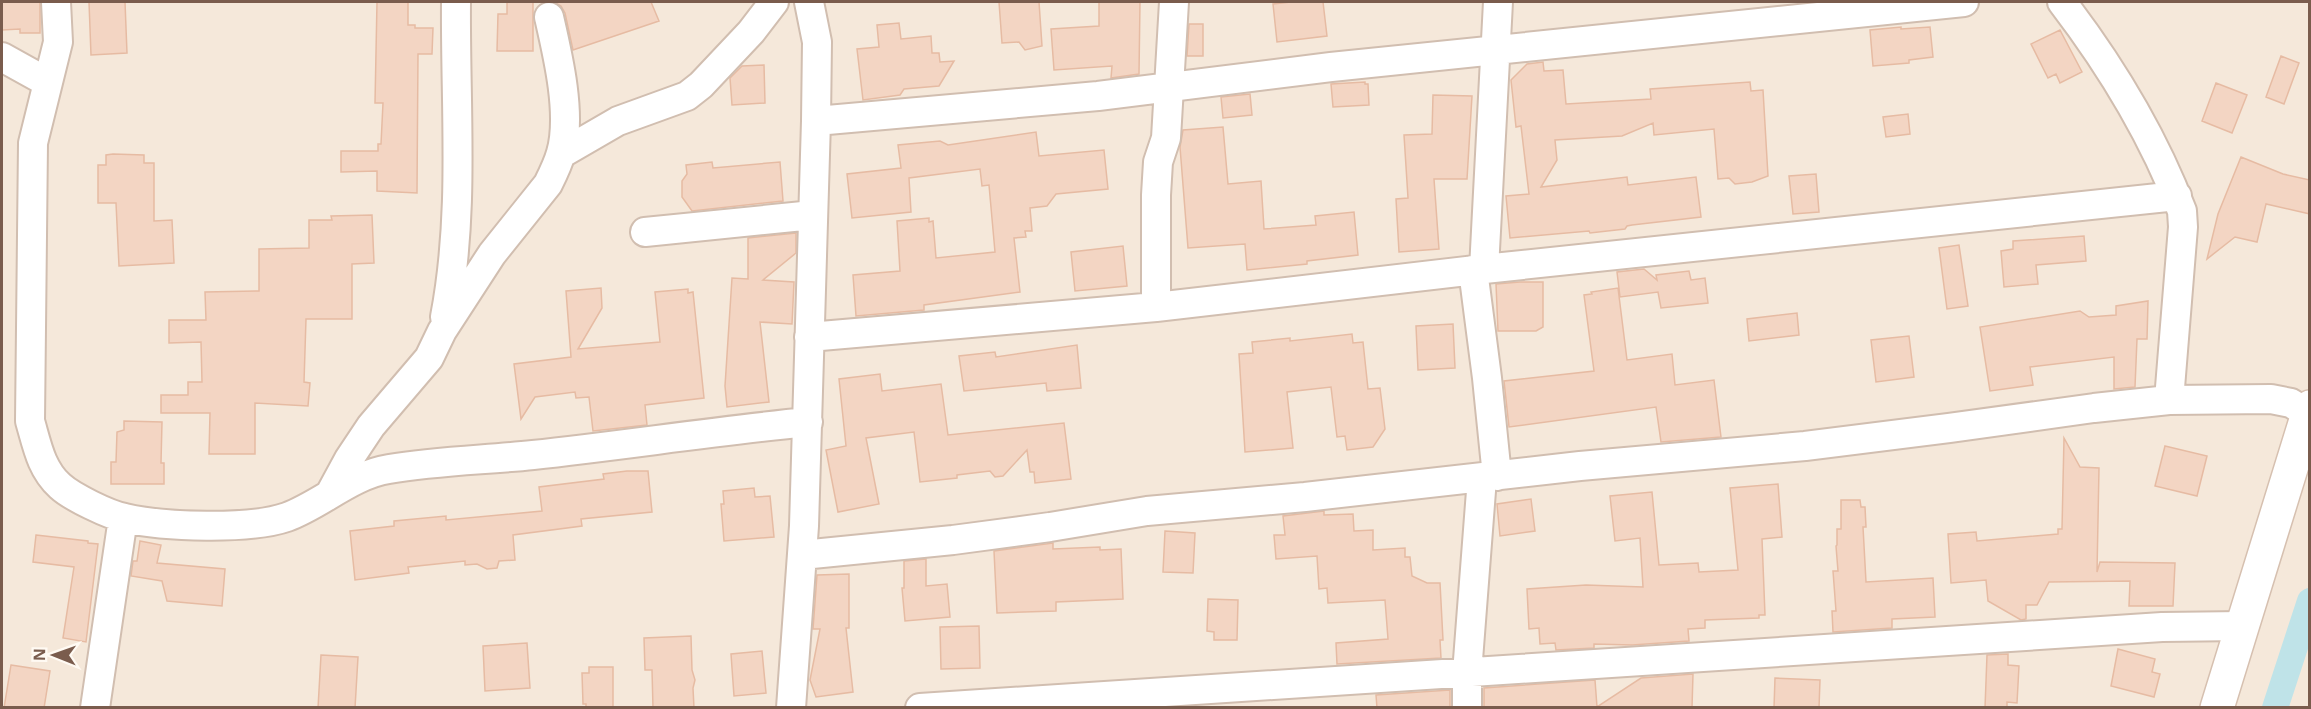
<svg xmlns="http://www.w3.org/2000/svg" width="2311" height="709" font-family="'Noto Sans',sans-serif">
<rect width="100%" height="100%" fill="#fdf6ec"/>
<path fill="#f5e8da" d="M2,2h2307v705h-2307z"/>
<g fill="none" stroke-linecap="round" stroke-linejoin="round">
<path stroke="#bfe3e8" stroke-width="26" d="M2275,708l35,-107"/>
</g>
<path fill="#f3d5c3" stroke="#e6bba3" stroke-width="1.5" d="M2,2h38v31h-20v-4l-18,1z
M89,2h36l2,51 -36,2z
M377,2h31v23h7v3h18l-1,26h-14l-1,139 -40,-2v-20l-36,1v-21h37v-7h3l2,-41h-8z
M507,2h26v49h-36l1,-37h9z
M554,2h97l8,19 -86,29 -8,-37 -4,-7z
M999,2h40l3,44 -17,4 -6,-8 -17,1z
M1099,2h41l-1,72 -28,4 1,-12 -58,4 -3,-41 48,-3z
M1291,2h32l4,34 -50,6 -4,-38z
M899,23l2,16 30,-3 1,17h7l1,9 14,-1 -15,25 -35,3 -4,6 -37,5 -6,-51 22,-2 -2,-22z
M1189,24h14v32h-16z
M1901,27v2l29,-2 3,30 -24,3v3l-36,3 -3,-36z
M2060,30l22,42 -22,11 -4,-9 -8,4 -17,-34z
M2281,56l18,7 -15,41 -18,-7z
M1543,62l1,9 19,-1 3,34 85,-5 -1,-10 100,-7 1,9 12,-1 5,86 -16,6 -17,2 -6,-6 -11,1 -4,-50 -60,6 -1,-12 -31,13 -67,4 2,20 -16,27 86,-10 1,8 68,-8 5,40 -69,8 -5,1 -2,3 -35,4 -1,-2 -79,7 -4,-42 23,-2 -8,-68 -5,1 -5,-47 16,-16z
M764,65l1,38 -33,2 -2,-27 12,-12z
M1365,82v2h3l1,21 -36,2 -2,-23z
M2216,83l31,12 -15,38 -30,-12z
M1250,94l2,21 -29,3 -2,-21z
M1433,95l39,1 -5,83h-33l5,70 -40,3 -3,-53 12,-1 -4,-63 28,-1z
M1908,114l2,20 -24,3 -3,-20z
M1223,127l5,57 33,-3 3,48 52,-4 -1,-9 39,-4 4,43 -51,6v3l-60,6 -2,-26 -57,4 -8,-101 3,-17z
M1036,132l3,24 65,-6 4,39 -52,5 -9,12 -17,2 2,23h-7l1,6 -12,1 6,54 -96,13v5l-68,6 -3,-41 47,-4 -3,-50 32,-3v4l4,-1 3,37 59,-6 -6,-67 -7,1 -2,-17 -71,9 2,34 -59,6 -5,-44 54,-6 -3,-23 42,-4 8,4z
M113,154l31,1v8h10v58l18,-1 2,43 -55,3 -3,-63h-18v-38h8v-10z
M2241,157l42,17 27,6v34l-44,-10 -9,38 -22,-5 -28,22 11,-45z
M712,162l1,6 67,-6 3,39 -91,10 -10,-14v-16l5,-7 -1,-9z
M1816,174l3,38 -26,2 -4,-38z
M372,215l2,48 -22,1v55h-46l-2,63 6,1 -2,23 -53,-3v51h-46l1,-41h-49v-18h27v-13h14l-1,-40 -32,1v-23h37l-1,-28 54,-1v-42l50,-1v-28h23l-1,-4z
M796,233v20l-33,27 31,2 -2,42 -32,-2 9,80 -42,5 -2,-21 7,-108 16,1v-41z
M2084,236l2,25 -50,4 2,19 -34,3 -3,-36 12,-2v-8z
M1959,245l9,61 -21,3 -8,-61z
M1123,246l4,40 -52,5 -4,-39z
M1644,269l13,11 -1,-5 33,-4 2,9 14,-2 3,25 -47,5 -3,-16 -38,5 -3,-25z
M1520,282h23v45l-7,4h-38l-2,-47z
M601,288l1,20 -24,41 82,-7 -5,-50 33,-3v4l5,-1 11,106 -59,7 2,20 -54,6 -4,-34 -13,1 -1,-6 -40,5 -14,22 -7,-55 57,-7 -5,-66z
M1618,288l9,72 45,-6 3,31 39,-5 7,57 -60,5 -5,-35 -147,20 -5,-46 90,-10 -10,-76 8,-1 -1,-2z
M2148,301l-1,38h-10l-2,48 -21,2v-32l-84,10 3,18 -43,6 -10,-64 100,-16 9,6 27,-2v-9z
M1797,313l2,22 -50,6 -2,-22z
M1453,324l2,44 -37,2 -2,-44z
M1352,334l1,9 10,-1 5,47 12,-1 5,41 -12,18 -26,3 -2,-14 -8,1 -6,-50 -44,5 6,56 -48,4 -6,-98 14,-1 -1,-11 38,-4v3z
M1909,336l5,41 -38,5 -5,-42z
M1077,345l4,43 -34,3 -1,-8 -82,8 -5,-35 36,-4 1,5z
M880,374l2,17 59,-7 7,51 116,-12 7,56 -36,4 -1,-11h-4l-3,-22 -24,26 -8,1 -5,-6 -33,4v3l-37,4 -6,-50 -48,6 13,66 -41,8 -12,-62 20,-4 -7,-67z
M124,421l38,1 -1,41h3v21h-53v-22h5l1,-30 7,-2z
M2064,438l16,29 19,1 -2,104 3,-10 75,1 -2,43h-44l1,-25 -81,1 -12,23h-11v14l-5,1 -33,-19 -2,-21 -35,3 -3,-49 28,-2 1,9 81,-7v-5h4z
M2165,446l42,10 -10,40 -42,-10z
M627,471h21l4,41 -71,7 1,7 -69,9 2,25 -16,1 -2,7 -10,1 -10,-5 -12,1v-4l-57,6 1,6 -54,7 -5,-49 44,-5v-5l52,-5v4l96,-9 -3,-24 65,-8 -1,-5z
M1778,484l4,53 -20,2 3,76h-6v3l-54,2v8l-17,1 1,12 -57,4 -38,-1v4l-38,2 -1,-7 -15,1 -1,-16 -10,1 -2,-40 59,-4 57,2 -3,-49 -25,3 -5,-45 42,-4 7,73 39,-2 1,9 39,-2 -8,-82z
M754,488l1,9 15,-1 4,41 -50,4 -3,-37h3l-1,-13z
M1531,499l4,32 -35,5 -3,-32z
M1841,500h19l1,7h4l1,20h-3l3,55 67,-4 2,39 -43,2v9l-59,4 -1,-21h4l-3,-40h5l-2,-25 1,-1v-16h4z
M1324,511v4l29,-1 1,17 19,-1v20l32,-2v9h5l2,19 15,7h13l3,57h-3l1,18 -104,6 -1,-21 52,-4 -3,-39 -57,3 -1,-15 -8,1 -2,-33 -41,3 -2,-24h11l-2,-19z
M1165,531l30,2 -2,40 -30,-1z
M36,535l52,6v2l10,1 -12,98 -23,-4 11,-71 -41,-5z
M140,541l21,4 -4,18 68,6 -3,37 -55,-5 -5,-20 -31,-5 2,-15h4z
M1053,543v6l47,-2v3l21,-1 2,50 -67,3v9l-59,2 -3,-62z
M926,559v27l21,-2 3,33 -45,4 -3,-33h2v-27z
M849,574v54h-3l7,64 -37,5 -6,-17 10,-51h-7l4,-54z
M1208,599l30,1 -1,40h-23v-8l-7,-1z
M979,626l1,42 -39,1 -1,-42z
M691,636l1,34 3,10 -2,8 1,20h-41l-1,-38h-7l-1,-32z
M527,643l3,45 -45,3 -2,-45z
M2118,649l37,10 -3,13 8,2 -6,23 -43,-11z
M762,651l4,42 -32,3 -3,-42z
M2008,654v11l11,1 -2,37 -10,-1v6h-22l2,-53z
M321,655l37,2 -3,51h-37z
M11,665l39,6 -6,37h-40z
M589,667h24v41h-27v-4h-3l-1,-31h7z
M1693,674l-1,34h-208v-20l111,-8 2,27 44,-29z
M1775,678l45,2 -1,28h-45z
M1450,690v18h-73l-1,-13z"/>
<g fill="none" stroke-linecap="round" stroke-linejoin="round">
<g stroke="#d1beb0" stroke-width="32">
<path id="street" d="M56,2l2,40 -25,101 -3,278c7,24 11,48 30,65 12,11 49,29 65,32 38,9 125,12 162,-1 35,-13 64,-42 102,-48 47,-8 96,-9 144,-14 92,-10 183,-24 275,-33
M2062,2c49,64 91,133 120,209l1,16 -14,173
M2,57l45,25
M816,121l282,-25 233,-29 633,-65
M561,154l57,-33 69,-25 14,-11 50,-53 23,-30
M645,232l168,-17
M1484,269l14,-267
M1473,270l14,108 10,98
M1156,307v-112l2,-33 8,-24 8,-136
M445,317c20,-104 10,-211 11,-315
M809,337l347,-30 328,-38 693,-73
M330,494l19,-35 22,-33 58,-68 13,-27 50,-77 56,-70c5,-10 10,-20 13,-31 11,-38 -3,-97 -12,-136
M802,555l151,-15 97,-13 97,-16 158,-14 275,-31 225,-20 144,-18 145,-20 75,-8 102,-1 20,4 16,10
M95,708l28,-190
M791,708l13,-182 12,-405 1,-79 -8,-40
M920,708l1242,-81 81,-1
M1467,708v-35l15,-195"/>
</g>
<g stroke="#d6c0b0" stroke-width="36">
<path id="secondary" d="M2217,708l93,-301"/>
</g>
<use href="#street" stroke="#fff" stroke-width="28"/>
<use href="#secondary" stroke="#fff" stroke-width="33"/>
</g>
<rect width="2311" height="709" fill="none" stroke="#7a5c4d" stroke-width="6"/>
<g transform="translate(54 655) rotate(271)" stroke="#fffaf3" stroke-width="4.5" paint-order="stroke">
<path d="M0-4.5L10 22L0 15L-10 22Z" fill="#7a5c4d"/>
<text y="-9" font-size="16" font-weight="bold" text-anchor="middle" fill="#7a5c4d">N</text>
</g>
</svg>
